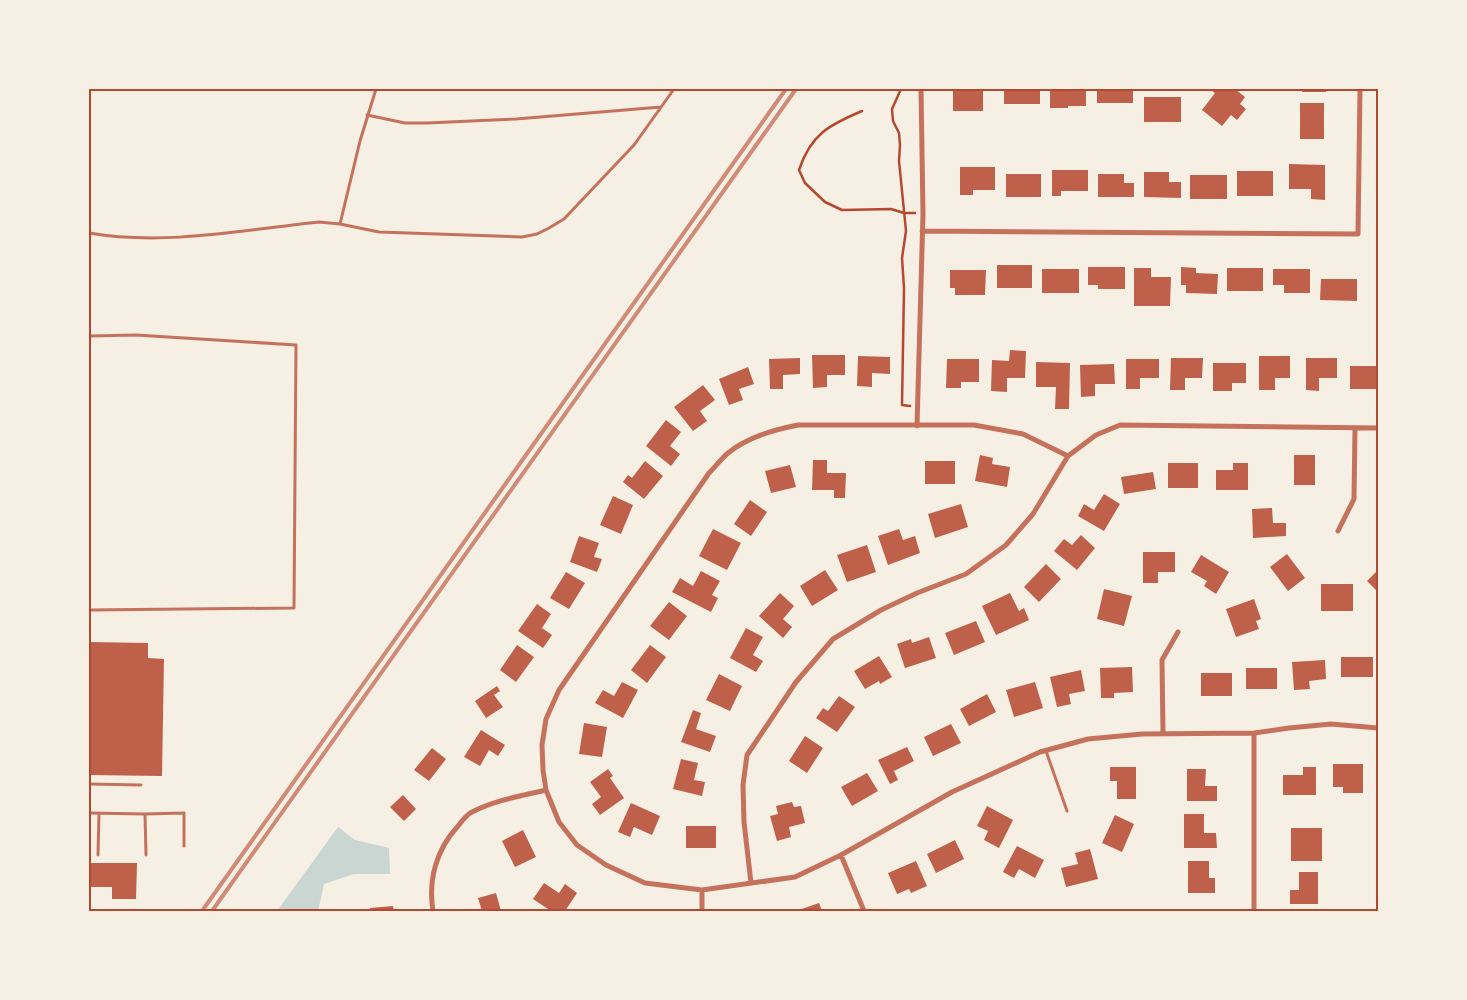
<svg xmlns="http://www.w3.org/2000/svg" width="1467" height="1000" font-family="Jost,sans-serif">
<rect width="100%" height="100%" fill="#f6efe4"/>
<path fill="#c9d6d2" d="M338,827l17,13 34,8 1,26h-36l-30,10 -6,27h-41z"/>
<path fill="#bf614a" d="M953,89h30v22h-30z
M1004,89h36v15h-36z
M1050,89h36v17h-18v2h-18z
M1097,89h36v14h-36z
M1209,89h26l10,8 -5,7 6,5 -9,11 -6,-5 -9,11 -20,-16 13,-17z
M1302,89h24v3h-24z
M1144,97h37v25h-37z
M1300,103h24v36h-24z
M1289,164l36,1v35l-14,-1v-10h-22z
M960,167h35v23h-22v5h-13z
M1052,170h36v21h-27v5h-9z
M1237,171h36v25h-36z
M1144,172h25v10h12v16l-37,-1z
M1006,174h35v23h-35z
M1098,174h26v9h10v14h-36z
M1190,175h37v24h-37z
M997,265h35v23h-35z
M1088,267h37v22h-27v-4h-10z
M1181,267l15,1v5l22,1 -1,20 -31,-1v-8h-5z
M1134,268h17v9h20l-1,29h-36z
M1227,268h36v23h-36z
M1042,269h37v24h-37z
M1273,269h37v24h-26v-8h-11z
M950,270h36l-1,25h-30v-7h-5z
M1321,279h36v22l-37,-1z
M1010,350l16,1 -1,27h-18v14l-16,-1 1,-31 17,1z
M812,355h33v20h-18v12l-14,1z
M858,356l32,1v17l-18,-1v14l-15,-1z
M1259,356h31v22h-15v12h-16z
M800,358v16l-17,1v14h-13l-1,-30z
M1171,358h32l-1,20h-17v12h-15z
M1306,358h31v20h-18v13l-13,-1z
M947,359h32v23h-18v6h-15z
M1126,359h33v19h-19v11h-14z
M1036,362l34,1 -1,46h-14l1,-22h-20z
M1213,363h33v20h-14v8h-19z
M1114,364l1,20h-20v12l-14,1 -1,-32z
M1350,366h28v23h-28z
M748,367l6,17 -15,5 4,11 -14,5 -10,-26z
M703,385l12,15 -15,11 7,10 -14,10 -19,-24z
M666,420l15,12 -11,14 10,8 -9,12 -25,-20z
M980,455l13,3 -1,6 18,3 -3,20 -32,-6z
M1294,455h21v30h-21z
M813,460h14v13h19l-1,25h-11v-8h-22z
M645,461l18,15 -19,23 -21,-17 5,-7 4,3z
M925,461h30v23h-30z
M1168,463h30v25h-30z
M1233,463h15v27h-32v-20h17z
M790,465l6,22 -25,6 -6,-22z
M1153,472l3,17 -32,5 -3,-17z
M1104,494l16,10 -16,27 -26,-15 6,-12 10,6z
M613,496l20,9 -12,29 -21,-9z
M750,500l17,12 -16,24 -17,-12z
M961,504l7,23 -33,11 -7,-24z
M1272,508l1,15h13v13l-33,2 -1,-29z
M713,529l28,14 -14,27 -28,-14z
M899,529l4,11 12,-4 5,17 -32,12 -10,-29z
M1081,535l14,13 -18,22 -23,-19 10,-12 8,6z
M579,536l20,7 -5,14 8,2 -5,13 -27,-10z
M867,545l9,27 -29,10 -10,-27z
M1143,552h32v20h-17v11h-15z
M1287,554l18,24 -17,13 -18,-24z
M1201,555l28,17 -13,22 -12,-8 3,-5 -16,-9z
M1046,564l15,15 -22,23 -15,-15z
M825,570l13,20 -26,16 -12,-20z
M1378,570v22l-11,-11z
M701,571l19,10 -8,14 6,3 -7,14 -39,-20 8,-14 13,8z
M566,572l19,11 -16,26 -19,-11z
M1321,584h32v27h-32z
M1104,589l28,7 -8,30 -27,-7z
M780,593l14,13 -11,13 9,8 -9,11 -24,-22z
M1010,593l9,18 5,-3 5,12 -33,15 -14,-29z
M1254,599l7,20 -5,2 3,8 -23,8 -10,-28z
M669,602l18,14 -18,24 -19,-14z
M537,604l14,10 -9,14 10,7 -9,13 -25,-17z
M976,621l9,21 -31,13 -9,-22z
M746,628l17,9 -10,18 10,6 -7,11 -26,-14z
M929,637l7,21 -31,10 -8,-24 14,-5 1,4z
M89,642l59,1v15l16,1 -2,117 -73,-1z
M517,645l17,12 -18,25 -16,-12z
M650,645l16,12 -19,26 -16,-13z
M879,656l13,21 -12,7 -1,-3 -14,8 -11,-18z
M1341,657h32v20h-32z
M1325,660l1,19 -17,2 1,8 -16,1 -2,-28z
M1132,667l1,25 -19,1v5h-13l-1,-30z
M1246,668h31v21h-31z
M1081,670l4,21 -16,3 2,10 -14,3 -7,-30z
M1201,673h31v23h-31z
M719,674l23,12 -12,25 -24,-11z
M622,682l16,8 -15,28 -28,-15 8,-13 11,6z
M1035,682l8,26 -29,9 -8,-27z
M497,686l3,5 -6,4 9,12 -17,11 -11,-17z
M987,694l9,18 -27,14 -9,-17z
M839,696l16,11 -18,25 -21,-14 7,-10 5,3z
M693,710l8,3 -5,16 20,7 -6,16 -29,-10z
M584,723l23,4 -5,30 -23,-3z
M951,724l10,19 -28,13 -9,-19z
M481,730l24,15 -7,11 -9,-6 -9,16 -16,-9z
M805,736l18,12 -16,25 -18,-12z
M907,747l7,14 -20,10 4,9 -8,4 -12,-24z
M432,748l14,11 -17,22 -15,-11z
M681,759l17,4 -4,17 11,2 -3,14 -29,-7z
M1333,764h30v29h-20v-6h-10z
M1110,767h26v32h-19v-18h-7z
M1303,767h13v28h-33v-20h20z
M608,769l5,7 -3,2 14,20 -24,17 -8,-11 9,-7 -11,-15z
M1187,769h19l-1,17h12v15h-30z
M867,773l11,18 -26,15 -11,-19z
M403,795l13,14 -12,12 -14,-14z
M792,802l2,5 7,-1 4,17 -16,4 2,10 -14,4 -7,-25 8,-2 -2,-8z
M631,803l29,13 -8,19 -18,-8 -4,10 -12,-5z
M987,806l26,14 -14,28 -15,-8 4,-9 -11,-5z
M1184,814h20v19h12l1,15h-33z
M1115,815l19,9 -12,28 -20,-9z
M686,826h30v22h-30z
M1291,828h31v33h-31z
M523,830l13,27 -21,10 -13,-26z
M955,840l9,19 -28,14 -9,-19z
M1017,846l27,14 -9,18 -16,-9 -5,9 -11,-6z
M1090,849l8,30 -32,8 -5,-19 17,-4 -3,-11z
M916,861l11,25 -16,7 -2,-4 -12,5 -9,-21z
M1188,861h21v17h6v15h-27z
M89,863h48l-1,36h-24v-12h-23z
M1299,872h19v32h-28v-14h9z
M544,883l15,10 6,-9 12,9 -12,18h-14l-18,-12z
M496,893l5,18h-19l-4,-13z
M819,903l3,8h-26z
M393,906l1,5h-24v-3z"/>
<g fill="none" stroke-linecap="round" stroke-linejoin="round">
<path stroke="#b5482f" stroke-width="2.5" d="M901,89l-9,20 1,12 6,12 1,12 -1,16 7,70 -4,27 2,30 -2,117 8,1
M862,111c-33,14 -51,23 -63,59l6,13 20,19 17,8 49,-1 13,4h11"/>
<path stroke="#c5725c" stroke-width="3" d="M367,115l38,8h22l89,-4 145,-12
M340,224l20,-83 16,-52
M89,233c76,13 154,-3 230,-11l21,2 39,8 143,5 15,-3 12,-6 15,-9 70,-74 40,-56
M89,336l47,-1 160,10 -2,263 -205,2
M1046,751l21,60
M89,784l52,1
M89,813l56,1 1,41
M145,814l39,-1v33
M98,855l1,-42"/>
<path stroke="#c5725c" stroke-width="5" d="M922,231l436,3 2,-145
M917,426l6,-212 -2,-125
M1068,456l-45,-22 -49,-9h-176c-25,5 -50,12 -70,28 -7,6 -13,14 -19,20l-150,217 -13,29 -4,26 1,25 3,20 13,32 18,23 29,20 39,18 57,7 93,-13 46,-22 111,-63 88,-40 48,-13 54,-5 112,-1 35,-5 42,-4 47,4
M1338,531l16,-32 1,-71
M1163,733l-1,-73 16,-28
M841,855l23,56
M751,883l-7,-61 -1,-37 4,-30 49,-73 37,-43 48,-29 36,-17 49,-19 40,-29 27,-31 35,-58 28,-21 24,-10 258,3
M702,890v21
M433,911c-5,-31 3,-61 25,-85 4,-5 8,-11 14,-14 23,-12 49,-16 74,-22
M1254,911v-178"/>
<path stroke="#cf8b77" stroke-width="4" d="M202,911l584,-822
M212,911l584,-822"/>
</g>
<rect width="1467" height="1000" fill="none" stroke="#f6efe4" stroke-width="180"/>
<rect x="90" y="90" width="1287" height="820" fill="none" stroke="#b5482f" stroke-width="2"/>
</svg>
